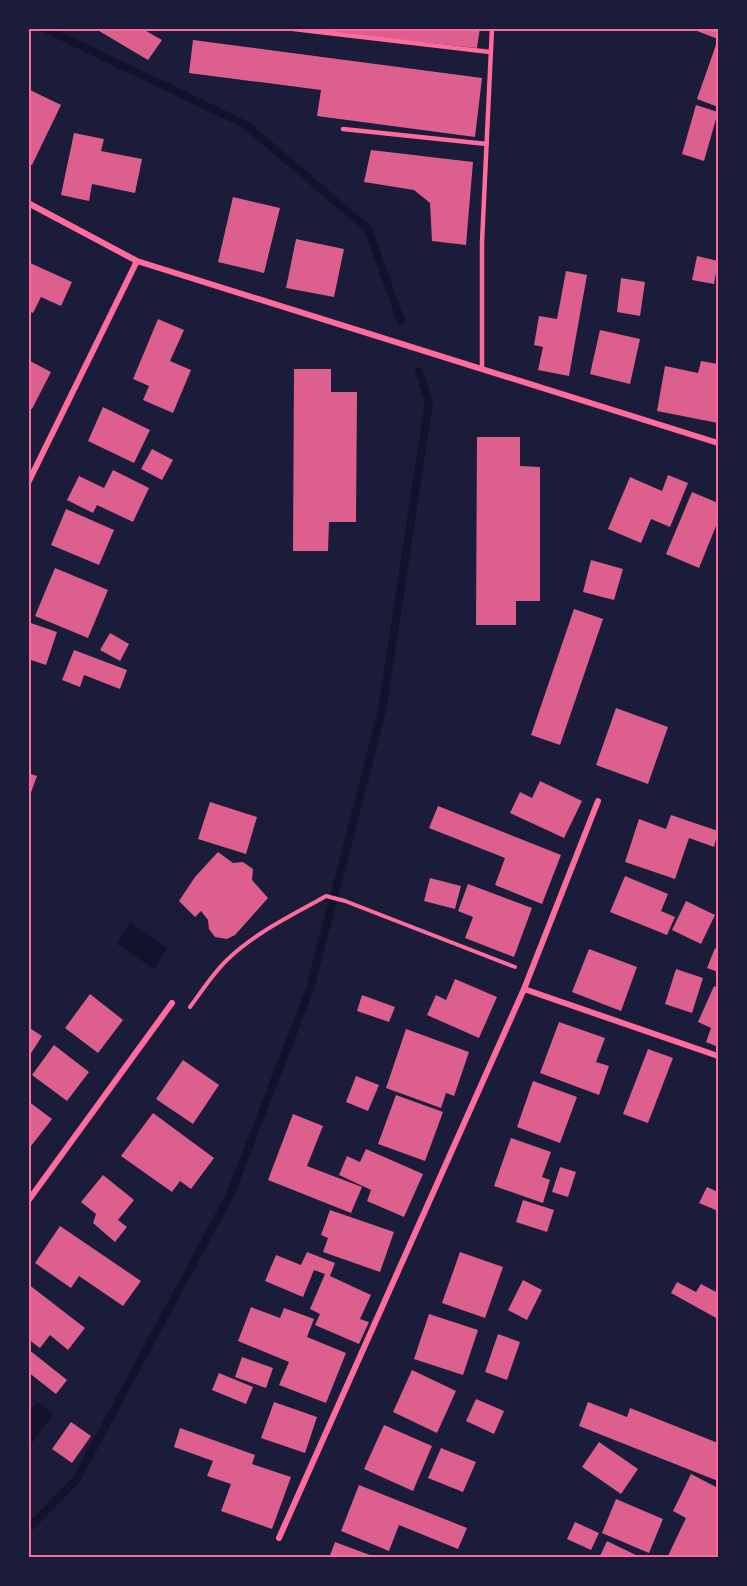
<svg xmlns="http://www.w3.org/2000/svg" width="747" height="1586" font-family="'PT Sans',sans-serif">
<rect width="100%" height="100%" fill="#1b1b3a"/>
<path fill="#12122b" d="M130,923l37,25 -13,21 -37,-25z
M37,1402l16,12 -24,33v-34z"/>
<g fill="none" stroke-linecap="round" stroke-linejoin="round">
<path stroke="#12122b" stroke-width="8" d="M44,28l202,97 122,104 33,92
M28,1529l48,-49 154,-285 80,-206 72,-278 47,-309 -10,-31"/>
</g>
<path fill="#dd5f8e" d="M94,28h47l21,12 -14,20z
M309,28h171l-3,20 -168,-18z
M698,28h20v79l-21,-8 21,-60 -21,-8z
M193,40l289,38 -7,59 -158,-21 4,-26 -132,-17z
M28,89l33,16 -29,60 -4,-2z
M696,105l22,7 -14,49 -22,-7z
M74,133l30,6 -3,12 41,8 -7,34 -43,-9 -3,17 -28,-6z
M371,150l102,12 -7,83 -34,-4 -2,-38 -16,-13 -50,-8z
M233,197l47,11 -16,65 -46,-11z
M296,239l48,10 -10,48 -48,-9z
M697,256l21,5 -4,23 -22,-4z
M28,262l44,20 -11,24 -20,-9 -8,16 -5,-2z
M566,271l21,4 -18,101 -31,-6 5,-23 -9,-2 5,-29 18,3z
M621,278l24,4 -5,34 -23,-4z
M158,319l26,11 -14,31 21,9 -18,43 -30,-13 6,-14 -16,-7z
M600,330l40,9 -10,45 -40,-10z
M28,360l23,12 -19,37 -4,-1z
M701,361l17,3v59l-61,-12 8,-45 33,7z
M294,369h37v23h26l-1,130h-27l-1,29h-35z
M103,407l47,23 -16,33 -46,-22z
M477,437h43v29l20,1v134h-24v24h-40z
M152,449l21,11 -11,20 -21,-11z
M113,470l36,18 -16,34 -36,-17 -4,8 -26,-13 12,-24 25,12z
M668,475l20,8 -18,44 -19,-8 -10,24 -33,-14 22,-52 32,14z
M692,492l26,11v18l-19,47 -33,-14z
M66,509l48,21 -15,35 -48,-20z
M591,560l32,9 -9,31 -31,-8z
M55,568l53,22 -20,48 -53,-22z
M574,609l29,10 -43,126 -29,-10z
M28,622l29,10 -11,33 -18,-6z
M110,633l19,11 -9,17 -20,-11z
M74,650l53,20 -7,19 -36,-14 -4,12 -18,-7z
M616,708l52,19 -20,57 -52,-19z
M28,773l9,3 -8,22h-1z
M540,781l42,20 -18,37 -54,-25 10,-21 12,6z
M210,802l47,15 -11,37 -48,-15z
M438,806l123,49 -19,49 -47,-19 10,-27 -76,-30z
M671,815l47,16 -4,16 -25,-9 -14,41 -50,-17 14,-43 27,10z
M218,852l15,11 10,-1 10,7 -1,11 16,18 -33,37 -8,4 -12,-2 -6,-8 -1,-9 -7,-9 -6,6 -16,-16 16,-24z
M625,876l43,18 -7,17 14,6 -8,18 -57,-23z
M430,878l31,8 -6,23 -31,-8z
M468,884l64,24 -18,49 -49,-19 8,-21 -15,-6z
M686,901l29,14 -14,29 -29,-14z
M715,948l3,2v22l-11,-4z
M589,949l48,18 -16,44 -49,-19z
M676,969l27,9 -11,35 -27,-9z
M455,979l42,18 -18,41 -52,-23 9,-20 10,5z
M714,986l4,2v59l-12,-5 5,-14 -13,-6z
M90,994l33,26 -25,33 -33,-25z
M362,995l33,12 -6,15 -32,-11z
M559,1022l46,16 -9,24 13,4 -10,29 -59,-22z
M28,1027l14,9 -14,22z
M406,1029l63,23 -15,44 -8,-3 -5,15 -55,-20z
M54,1045l35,27 -22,29 -35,-26z
M648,1049l25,9 -25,65 -25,-9z
M183,1060l36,25 -26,39 -37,-25z
M356,1076l23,9 -11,26 -22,-9z
M533,1081l44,16 -17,46 -43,-16z
M396,1095l47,17 -18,49 -47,-17z
M28,1101l24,18 -21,27 -3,-2z
M153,1113l61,45 -23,31 -11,-8 -8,11 -51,-36z
M293,1114l30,12 -16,40 55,21 -11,26 -83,-33z
M511,1138l40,14 -9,25 8,3 -7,23 -49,-17z
M366,1149l57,25 -19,43 -37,-16 4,-11 -32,-15 8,-19 13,6z
M560,1167l16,5 -8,25 -16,-5z
M103,1175l31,25 -16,20 9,7 -12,15 -22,-19 3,-9 -15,-12z
M707,1187l11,5v19l-19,-8z
M523,1200l31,10 -7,22 -31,-10z
M330,1210l64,22 -14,40 -57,-20 5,-14 -7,-3z
M60,1226l81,55 -18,25 -44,-30 -8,12 -36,-25z
M307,1252l28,11 -5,13 41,19 -11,24 9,3 -10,22 -44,-19 5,-11 -10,-5 15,-35 -11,-4 -11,27 -38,-16 11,-26 25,10z
M460,1252l43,15 -18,51 -43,-15z
M523,1280l19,10 -15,30 -19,-10z
M677,1282l19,10 5,-8 17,9v26l-47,-26z
M28,1284l57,44 -17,22 -18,-15 -10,13 -12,-9z
M251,1307l29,11 4,-10 30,11 -7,18 39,16 -20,50 -47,-18 10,-23 -51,-21z
M429,1314l49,16 -15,45 -49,-16z
M498,1334l22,8 -13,38 -22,-8z
M28,1349l39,31 -11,14 -28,-22z
M242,1357l31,11 -7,20 -31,-11z
M412,1370l44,21 -19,42 -44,-21z
M219,1373l34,14 -7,17 -34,-14z
M476,1399l28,12 -10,23 -28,-13z
M274,1402l43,15 -12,36 -44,-15z
M588,1402l39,15 3,-9 88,35v38l-139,-55z
M71,1422l20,14 -19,27 -20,-14z
M384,1425l48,21 -19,45 -49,-22z
M180,1428l75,27 -3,9 39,13 -19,52 -51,-18 10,-27 -24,-8 6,-15 -39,-14z
M599,1442l39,27 -17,25 -39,-27z
M441,1448l35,14 -13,30 -35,-14z
M691,1474l27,14v70h-51l19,-40 -13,-7z
M359,1485l108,43 -9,21 -59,-24 -10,26 -48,-20z
M616,1499l47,20 -14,34 -47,-20z
M575,1522l24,11 -8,17 -24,-11z
M607,1541l35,17h-43z
M335,1542l40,15v1h-46z"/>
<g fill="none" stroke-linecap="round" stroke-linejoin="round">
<path stroke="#ff6b9d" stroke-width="4" d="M190,1007c12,-16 23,-34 38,-48 28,-27 65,-44 98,-63l19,5 170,66"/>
<path stroke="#ff6b9d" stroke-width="4.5" d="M285,28l205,24
M343,129l144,15
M482,369v-127l10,-214"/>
<path stroke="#ff6b9d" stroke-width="6" d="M28,203l109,58 581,182
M28,483l109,-222
M524,989l194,67
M28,1201l144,-198
M279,1538l245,-549 74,-188"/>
</g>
<rect width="747" height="1586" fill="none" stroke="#1b1b3a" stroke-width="60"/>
<rect x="30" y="30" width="687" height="1526" fill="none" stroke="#ff6b9d" stroke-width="2"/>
</svg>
